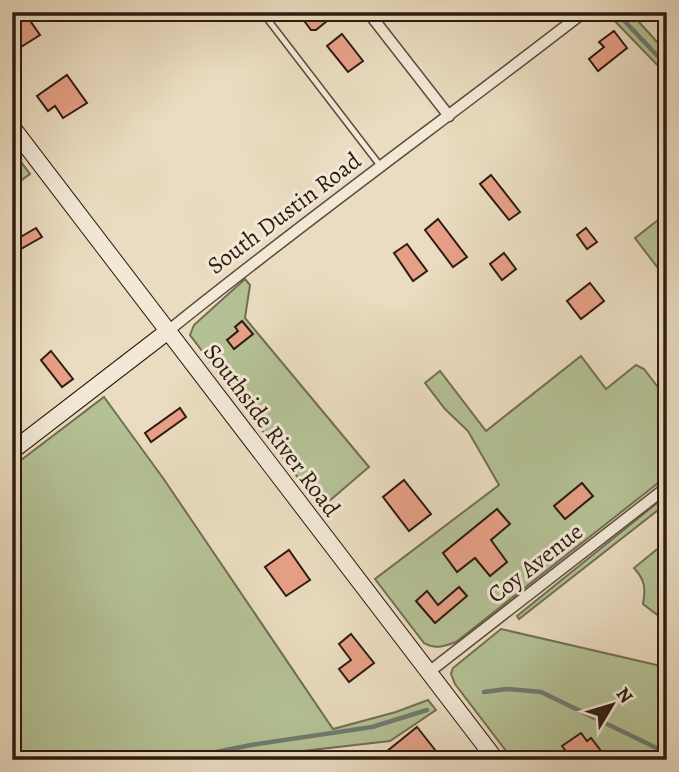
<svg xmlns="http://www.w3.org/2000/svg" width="679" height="772" font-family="Alegreya,serif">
<rect width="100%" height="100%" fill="#eadcc0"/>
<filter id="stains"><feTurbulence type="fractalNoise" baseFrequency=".00286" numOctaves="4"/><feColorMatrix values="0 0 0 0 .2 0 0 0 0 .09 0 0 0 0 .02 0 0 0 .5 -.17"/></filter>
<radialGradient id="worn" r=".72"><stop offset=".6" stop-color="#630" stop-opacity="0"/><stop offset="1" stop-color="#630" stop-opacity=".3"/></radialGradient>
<path fill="#b4c195" stroke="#716e52" stroke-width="2" d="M606,12h24l37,41v22z
M12,150l18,24 -18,13z
M667,213v67l-32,-42z
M245,279l5,6 -5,33 124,149 -48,41 -131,-173 4,-10z
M581,356l25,33 30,-24 8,4 23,30v77l-211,166c-12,4 -20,8 -32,1l-49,-64 124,-94 -31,-54 -23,-22 -20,-26 15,-12 46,60z
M104,397l59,81 170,251 63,-17 32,-12 8,10 -46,31 -122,14 -20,5h-236v-293z
M667,495v8l-148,116 -2,-3z
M667,541v219h-154l-58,-76 -4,-10 2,-6 48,-39 160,37 -1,-49 -17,-13c3,-16 2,-24 -9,-36z"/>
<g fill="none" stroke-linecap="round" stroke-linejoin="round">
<path stroke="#6e7b72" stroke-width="4.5" d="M616,12l51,54
M484,692l23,-3 34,3 126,61
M177,760l74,-15 121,-18 55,-17"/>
</g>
<path fill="#e6a087" stroke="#2e1a10" stroke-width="2" d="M12,12h12l16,23 -19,12 -9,-13z
M310,12h28l-22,18h-5l-9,-12z
M614,31l13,17 -29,23 -9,-12 15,-12 -5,-5z
M342,34l21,27 -15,11 -21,-26z
M67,75l20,28 -24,15 -8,-12 -7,5 -11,-15z
M491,175l29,37 -11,8 -29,-36z
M438,219l29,38 -14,10 -28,-37z
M36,228l6,9 -30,17v-12z
M586,228l11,14 -10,7 -10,-14z
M407,244l20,27 -14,10 -19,-28z
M504,253l12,16 -14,11 -12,-16z
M590,283l14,18 -23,18 -14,-18z
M242,321l11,13 -19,15 -7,-9 11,-9 -3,-4z
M51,351l22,28 -11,8 -21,-27z
M180,408l6,9 -35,25 -6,-9z
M404,480l27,34 -22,17 -26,-34z
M582,483l11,13 -28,23 -11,-13z
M497,509l13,15 -19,16 16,22 -17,14 -15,-18 -18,14 -14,-19z
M289,550l21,30 -24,16 -21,-29z
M459,587l8,9 -32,27 -19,-22 11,-10 11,14z
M351,634l23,29 -25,19 -10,-13 12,-9 -12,-16z
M417,727l26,33h-51l-6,-8z
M581,733l6,8 4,-3 17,22h-35l-11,-14z"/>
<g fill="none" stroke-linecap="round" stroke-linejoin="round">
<g stroke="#5d4a3c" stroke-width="8">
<path id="lane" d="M262,12l120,156"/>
</g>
<g stroke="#5d4a3c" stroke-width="13">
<path id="street" d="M368,12l81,104
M168,331c136,-110 278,-212 416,-319
M429,672l238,-185"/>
</g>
<g stroke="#2e1a10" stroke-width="18">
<path id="secondary" d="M12,127l484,633
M12,451l156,-120"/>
</g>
<use href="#lane" stroke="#f1e8d6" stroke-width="5"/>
<use href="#street" stroke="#f1e8d6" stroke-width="10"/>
<use href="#secondary" stroke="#f1e8d6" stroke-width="16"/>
</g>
<g text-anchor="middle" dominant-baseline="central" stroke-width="6" stroke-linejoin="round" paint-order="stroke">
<g font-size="24" fill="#2e1a10" stroke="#f1e8d6">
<text transform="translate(284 213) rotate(-37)">South Dustin Road</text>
<text transform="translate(272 430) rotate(53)">Southside River Road</text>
<text transform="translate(535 563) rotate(-38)">Coy Avenue</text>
</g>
</g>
<rect width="679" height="772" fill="none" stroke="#eadcc0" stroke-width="42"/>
<rect x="14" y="14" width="651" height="744" fill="none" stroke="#2e1a10" stroke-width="3.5"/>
<rect x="21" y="21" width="637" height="730" fill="none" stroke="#2e1a10" stroke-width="2"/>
<g transform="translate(612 705) rotate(52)" stroke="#f1e8d6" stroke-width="5" paint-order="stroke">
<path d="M0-5L12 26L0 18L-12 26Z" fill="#2e1a10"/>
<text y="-10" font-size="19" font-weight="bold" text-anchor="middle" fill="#2e1a10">N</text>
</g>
<rect width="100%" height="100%" filter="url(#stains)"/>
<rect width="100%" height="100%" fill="url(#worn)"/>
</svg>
